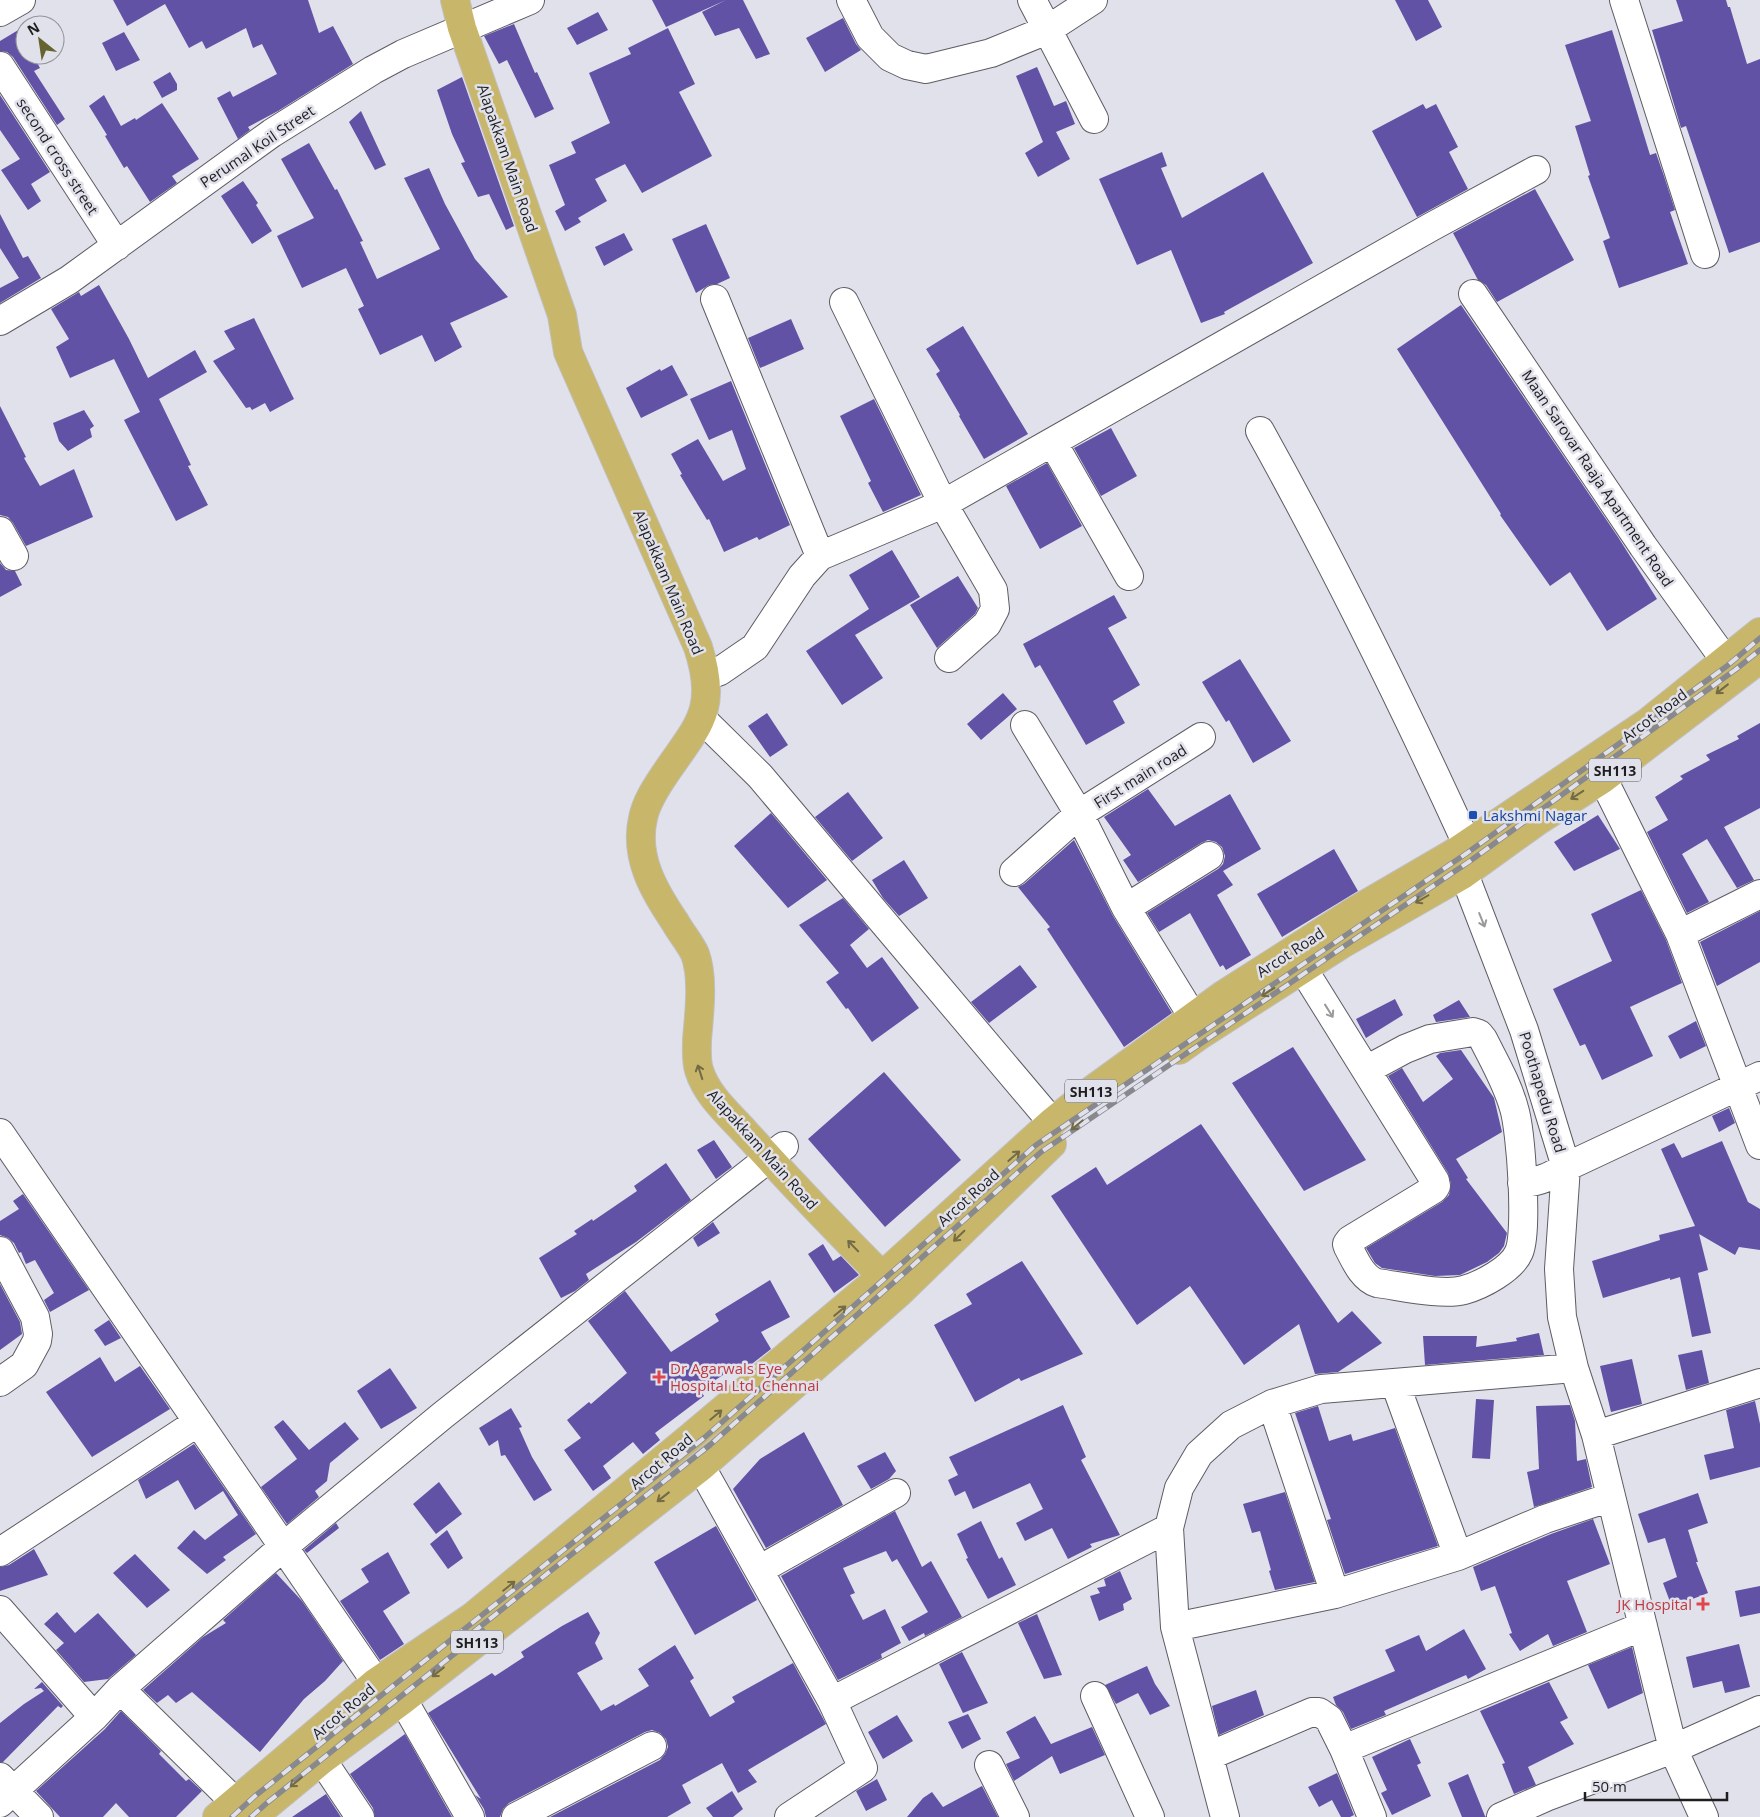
<svg xmlns="http://www.w3.org/2000/svg" width="1760" height="1817" font-family="'Open Sans',sans-serif">
<rect width="100%" height="100%" fill="#e1e1eb"/>
<path fill="#6252a5" d="M113,0h195l11,33 14,-7 20,38 -75,47 -30,16 2,3 -12,9 -21,-41 13,-7 3,6 44,-23 -15,-30 -9,4 -7,-20 -40,21 -4,-8 -13,7 -24,-44 -38,22z
M652,0h74l-60,27z
M726,0h17l27,54 -14,5 -17,-31 -24,8 -13,-24z
M1395,0h33l14,27 -26,14z
M1676,0h50l2,7h2l17,57 13,-5v183l-31,11 -43,-127 -5,2 -29,-98 31,-9z
M598,12l10,18 -31,15 -10,-17z
M843,18l13,26 5,6 -36,22 -19,-34z
M514,24l21,49 2,-1 17,37 -19,9 -28,-58 -8,4 -15,-28z
M25,26v29h8l7,13 -6,3 31,48 -8,6 -44,-68 -6,-5 -7,-1v-10z
M668,28l27,56 -16,8 33,64 -70,37 -17,-29 -30,15 12,22 -29,17 3,4 -16,9 -10,-20 10,-6 -16,-40 27,-12 -5,-11 39,-19 -21,-50 42,-19 -3,-6z
M1612,30l38,125 6,-2 8,23 11,34 -5,2 18,52 -69,24 -16,-47 7,-3 -22,-62 2,-1 -15,-49 16,-5 -26,-76z
M124,32l16,28 -24,11 -14,-28z
M1037,67l17,39 12,-5 9,23 -19,8 14,27 -32,18 -13,-24 18,-11 -27,-66z
M170,72l7,12v6l-15,8 -9,-16z
M462,77l52,149 -8,4 -17,-36 -11,3 -17,-34 4,-1 -13,-28 -15,-44z
M0,95l50,77 -19,12 10,17 -13,9 -27,-40 19,-11 -20,-29z
M104,95l17,31 14,-8 1,2 26,-17 37,56 -27,17 5,7 -27,19 -23,-36 -3,2 -19,-32 2,-1 -18,-29z
M1423,104l3,5 10,-5 22,43 -9,5 19,37 -51,28 -45,-86z
M361,111l25,54 -11,5 -26,-48z
M309,143l26,47 2,-1 26,52 -3,1 17,37 63,-30 -36,-71 25,-10 16,36 30,55 33,38 -58,26 12,24 -27,15 -13,-27 -42,20 -22,-46 6,-3 -18,-38 -44,20 -25,-52 37,-18 -33,-59z
M1162,152l5,14 -6,2 21,50 81,-46 50,91 -89,49 1,2 -24,9 -30,-73 -34,15 -38,-86z
M243,181l15,22 -2,2 16,26 -20,13 -31,-48z
M1535,189l39,71 -77,42 -11,-17 -8,-5 -25,-47z
M0,214l23,44 5,-2 13,22 -41,25v-15l19,-10 -19,-30z
M706,224l24,54 -13,6 -8,1 -13,8 -24,-54z
M624,233l9,17 -29,16 -9,-19z
M99,285l30,54 19,39 47,-28 12,22 -48,27 32,66 -3,1 20,39 -32,16 -52,-101 16,-8 -26,-53 -44,19 -14,-31 13,-8 -18,-30 28,-17 2,4z
M1461,305l157,232 39,62 -50,32 -37,-59 -20,14 -50,-71 1,-1 -104,-165z
M254,318l40,81 -24,13 -5,-9 -13,7 -2,-3 -4,1 -33,-47 22,-12 -11,-18z
M791,319l13,30 -44,19 -12,-30z
M963,326l65,108 -44,25 -25,-43 1,-1 -24,-41 4,-3 -14,-22z
M672,365l16,30 -47,23 -15,-30 34,-19 1,2z
M731,381l59,144 -31,15 -2,-3 -33,15 -15,-33 -2,1 -27,-45 2,-1 -11,-20 27,-15 25,42 23,-12 -14,-39 -23,10 -19,-41z
M874,399l47,96 -38,17 -15,-29 3,-2 -31,-65z
M0,406l26,51 -2,1 16,28 34,-17 19,48 -67,29 -13,-23 -5,-6 -8,-2z
M84,410l10,16 -4,3 2,8 -24,14 -9,-10 -6,-18z
M1111,428l26,48 -36,20 -27,-48z
M1047,463l35,63 -42,23 -34,-63z
M892,550l28,47 -65,38 28,43 -41,27 -36,-54 63,-42 -20,-34z
M0,563l6,7 9,1 7,14 -22,12z
M958,576l20,32 -3,6 -38,34 -27,-43z
M1114,595l13,23 -19,10 32,57 -27,16 12,22 -39,22 -46,-80 -5,3 -12,-24z
M1240,659l51,82 -38,22 -24,-43 -3,2 -24,-40z
M1003,693l14,16 -36,31 -14,-16z
M767,713l21,32 -18,12 -22,-31z
M1760,723v85l-36,19 30,53 -17,8 -30,-49 -25,15 27,48 -22,11 -40,-81 21,-12 -13,-23 28,-18 -3,-3 30,-16 -4,-5 33,-16 -2,-3z
M1148,789l27,37 55,-32 31,55 -38,22 10,14 -16,10 34,60 -25,15 -3,-5 -3,2 -30,-54 -31,19 -12,-19 71,-44 5,-5 2,-8 -3,-9 -6,-5 -8,-2 -7,3 -63,39 -15,-22 8,-5 -27,-38z
M848,792l35,46 -31,23 -37,-44z
M771,813l56,67 -39,28 -54,-62z
M1598,815l22,34 -46,22 -20,-29z
M1074,840l39,76 59,97 -48,34 -77,-118 3,-2 -32,-40 6,-3z
M1334,849l24,42 -76,46 -25,-43z
M904,860l24,38 -29,18 -16,-18 -11,-18z
M1641,890l25,50 16,43 -52,24 23,49 -51,24 -17,-36 -5,2 -27,-57 59,-28 -21,-47z
M843,898l26,31 -19,16 17,23 15,-11 37,51 -47,34 -24,-34 -2,1 -20,-27 13,-9 -40,-48z
M1760,911v51l-43,24 -17,-44z
M1020,965l17,22 -48,36 -18,-21z
M1395,999l8,16 -37,23 -10,-19z
M1459,1000l11,17 -34,5 -3,-7z
M1696,1021l10,25 -26,13 -12,-23z
M1293,1047l73,113 -62,31 -72,-108z
M1461,1050l33,48 8,34 -46,27 12,19 -2,1 41,54 -3,13 -5,7 -12,9 -27,13 -25,1 -53,-8 -7,-5 -9,-15 76,-46 7,-7 2,-11 -3,-11 -60,-97 14,-8 21,34 30,-23 -17,-23 4,-3z
M884,1072l77,88 -76,67 -77,-88z
M1729,1108l6,15 -16,9 -7,-16z
M1201,1124l137,199 14,-12 30,32 -44,29 -23,2 -16,-50 -55,41 -54,-79 -53,39 -86,-129 45,-29 11,18z
M714,1140l18,27 -16,12 -19,-29z
M1722,1141l26,61 12,7v41l-21,-3 -4,8 -36,-21 9,36 -10,3 13,60 -19,4 -12,-60 -10,3v-2l-67,20 -11,-37 68,-21 -1,-5 36,-9 -34,-77 13,-6 8,15z
M666,1163l25,37 -55,42 -50,32 3,6 -14,11 -14,7 -22,-40 38,-24 -3,-3 18,-12 1,2 44,-30 -3,-5z
M23,1194l66,96 -39,22 -6,-12 10,-7 -19,-33 -9,4 -5,-12 -2,1 -5,-10 -6,-5 -8,-3v-14l19,-12 -6,-8z
M713,1222l7,11 -22,14 -5,-9z
M823,1244l10,17 8,-5 18,19 -25,18 -26,-39z
M1022,1261l61,93 -62,27 -2,-3 -44,24 -41,-77 38,-21 -6,-10z
M770,1280l20,37 -29,15 10,17 -27,21 -4,-6 -40,26 4,6 -49,37 5,7 -17,14 -10,-12 -30,24 8,12 -18,13 -29,-41 17,-12 -14,-18 22,-18 2,2 36,-31 -39,-52 37,-30 46,61 48,-31 -4,-7z
M0,1284l20,38 2,12 -22,16z
M109,1320l12,18 -16,8 -11,-16z
M1539,1333l5,22 -119,10 -2,-29h54l-1,11 41,-6 -1,-3z
M1702,1350l7,33 -23,7 -8,-35z
M100,1357l15,25 25,-16 30,43 -78,48 -46,-65z
M1632,1359l10,45 -31,8 -11,-46z
M390,1368l27,40 -36,21 -24,-38z
M1476,1399l18,1 -4,59 -18,-1z
M1755,1401l5,23v43l-50,13 -6,-25 30,-7 -8,-38z
M1063,1405l23,52 -5,3 39,75 -30,9 2,3 -24,12 -16,-31 -27,13 -9,-18 27,-14 -13,-26 -57,26 -8,-18 -10,5 -7,-16 10,-5 -9,-18z
M1570,1405l5,16 2,40 9,-2 6,28 -58,20 -7,-35 12,-3 -3,-63z
M1318,1406l11,35 22,-7 2,7 42,-13 43,118 -93,28 -18,-54 4,-1 -36,-106z
M511,1408l11,19 -3,1 13,29 20,33 -18,11 -29,-46 -4,1 -3,-16 -9,6 -10,-18z
M283,1420l26,30 36,-28 14,17 -29,24 -3,18 -12,10 4,6 -32,27 -26,-37 36,-28 -23,-32z
M804,1432l39,73 -77,43 -33,-59 27,-30z
M194,1444l62,90 -33,23 3,3 -19,14 -30,-26 17,-18 11,10 33,-25 -15,-24 -28,19 -17,-30 -32,19 -8,-19z
M885,1452l11,19 -7,8 -18,10 -14,-23z
M439,1482l23,32 -26,20 -23,-30z
M1285,1492l30,90 -40,8 -6,-19 2,-1 -11,-39 -8,2 -9,-29z
M1698,1493l10,30 -20,7 10,32h-2l12,31 -36,14 -9,-24 14,-6 -12,-39 -17,5 -10,-29z
M895,1511l27,56 9,-6 31,56 -37,19 -1,-3 -15,8 -8,-14 27,-15 -31,-53 -5,3 -6,-11 -43,17 12,25 -5,2 13,25 22,-11 16,34 -20,11 1,4 -44,22 -57,-104z
M1593,1519l17,45 -43,17 20,51 -34,14 -5,-12 -28,17 -11,-17 3,-1 -17,-47 -14,5 -8,-24 78,-33z
M981,1521l18,38 3,-2 14,28 -28,14 -22,-40 2,-1 -11,-24z
M336,1523l3,5 -32,25 -3,-3z
M716,1526l41,74 -62,35 -41,-73z
M447,1530l16,28 -15,11 -18,-25z
M34,1549l14,26 -48,16v-24l9,-2z
M388,1552l22,41 -27,18 21,33 -24,16 -40,-59 29,-19 -8,-13z
M135,1554l35,36 -23,18 -34,-35z
M1120,1571l12,28 -9,5 1,6 -25,11 -9,-25 10,-3 -3,-5 9,-2 -2,-7z
M276,1573l26,28 41,60 -18,20 -21,18 -44,53 -68,-60 -16,11 -8,-8 -11,8 -14,-13 60,-53 23,-14 -3,-3z
M1760,1586v27l-20,4 -5,-26z
M57,1612l18,21 23,-20 38,42 -28,24 -24,3 -28,-32 8,-7 -20,-19z
M588,1612l12,21 -5,10 8,16 -26,14 24,38 13,-7 1,2 34,-20 -11,-17 37,-24 19,33 -4,3 20,36 25,-15 -3,-5 61,-34 33,61 -78,46 9,12 -19,11 -16,-30 -40,22 9,18 -24,14h-117l110,-57 5,-6 3,-7 -2,-8 -6,-6 -8,-3 -7,2 -136,71 -6,6 -3,8h-14l-2,-8 -9,-14 6,4 -53,-86 64,-40 3,3 29,-19 -3,-5 41,-26z
M1037,1614l25,61 -18,4 -26,-56z
M1464,1629l22,40 -18,10 -2,-4 -82,36 2,4 -35,14 -8,-17 -7,-7 -3,-8 62,-26 -10,-21 34,-15 7,16z
M1739,1644l11,43 -25,6 -3,-12 -29,7 -7,-31z
M1632,1647l11,46 -35,16 -20,-44z
M962,1652l26,51 -25,10 -24,-49z
M1147,1666l8,18 15,22 -20,9 -12,-22 -22,11 -11,-19z
M42,1682l21,24 -2,2 -3,-2 -55,56h-3v-39l24,-19 20,-13 -3,-3 -7,1z
M1549,1682l19,36 -8,4 14,22 -46,23 8,18 -22,9 -12,-30 3,-1 -25,-52z
M1256,1690l8,25 -45,20 -7,-29z
M121,1711l40,40 -2,3 27,27 3,-2 13,12 -26,26h-47l-13,-14 -13,14h-43l-24,-26 69,-62z
M968,1714l13,25 -19,10 -14,-27z
M897,1715l16,26 -30,18 -15,-27z
M1035,1716l16,28 41,-17 13,28 -45,19 -8,-18 -38,25 -8,-17 14,-6 -14,-26z
M405,1734l47,83h-77l-2,-9 -23,-34z
M1410,1739l11,24 -4,2 14,31 -39,19 -11,-22 6,-3 -15,-33z
M1337,1773l17,42 -4,2h-9l-9,-17 -13,7 -11,-20z
M1468,1774l17,42 1,1h-24l-14,-34z
M877,1779l10,21 -21,11 -10,-20z
M982,1786l16,31h-91l16,-19 9,-6 11,15z
M732,1791l11,18 -10,8h-20l-7,-9z
M326,1794l15,23h-49z"/>
<g fill="none" stroke-linecap="round" stroke-linejoin="round">
<g stroke="#5d5c65" stroke-width="30">
<path id="minor" d="M851,0l19,37 20,20 17,8 19,4 65,-16 56,-23 46,-30
M1032,0l62,119
M1624,0l81,254
M0,12l21,-12
M0,66l117,180
M1473,294l170,252 82,114
M715,299l105,257
M844,302l99,202 50,86 2,19 -8,15 -38,34
M0,321l69,-41 203,-147 101,-63 30,-16 127,-54
M1260,431c75,135 143,273 207,413
M1053,443l76,133
M0,531l14,25
M706,676l14,-5 35,-24 47,-71 18,-20 123,-52 488,-277 105,-57
M702,719l58,57 292,346
M1025,725l54,89 47,94 83,-52
M1603,779l77,155 80,211
M1014,872l65,-58 122,-77
M1464,874l60,156 42,137 -7,102 3,48 12,51 22,67 77,314 31,68
M1126,908l67,109
M1680,934l80,-40
M1303,969l132,212 1,5 -2,3 -84,51 -3,4 1,3c7,13 14,31 29,36 23,3 66,13 87,7 18,-5 48,-21 55,-38 9,-20 2,-121 -5,-144 -7,-25 -20,-47 -31,-69l-4,-5 -6,-2 -43,7 -25,10 -39,21
M0,1133l376,549
M1522,1183c18,-1 29,-7 44,-16l194,-91
M0,1251l35,66 3,17 -1,7 -13,24 -24,17
M1395,1383l63,173
M1272,1404l63,190
M1596,1435l164,-52
M701,1467l131,234 31,67 -74,49
M0,1552l198,-130
M759,1570l137,-77
M0,1610l94,107
M1175,1627l160,-33 123,-38 87,-37 66,-22
M120,1689l114,112
M1095,1696l55,121
M403,1700l67,117
M832,1701l337,-173
M1344,1749l299,-123
M1209,1756l103,-44h7l10,7 15,30 28,68
M322,1760l38,57
M989,1765l26,52
M0,1777l39,40
M0,1803l94,-86 26,-28 163,-142 160,-132 341,-269
M516,1817l136,-71
M1225,1817l-50,-190 -6,-99 10,-40 20,-34 32,-29 41,-21 49,-15 253,-21
M1501,1817l45,-20 127,-48 87,-39"/>
</g>
<g stroke="#c0c0c1" stroke-width="30">
<path id="major" d="M455,0l7,28 100,287 6,37 130,295c21,65 -1,79 -35,130 -8,12 -17,26 -20,41 -9,39 11,73 32,104 6,11 15,21 20,32 9,24 4,61 2,86 0,10 -1,21 2,30 8,26 30,44 47,63 48,53 98,105 148,155
M1179,1050l21,-15 142,-91 122,-70 75,-54 64,-41 157,-120
M217,1817l159,-135 96,-65 216,-178 194,-163 170,-154 40,-32 131,-95 133,-85 96,-56 196,-132 112,-90
M253,1817l69,-57 81,-60 298,-233 198,-174 153,-149"/>
</g>
<use href="#minor" stroke="#fff" stroke-width="28"/>
<use href="#major" stroke="#c8b66a" stroke-width="28"/>
<g stroke="#88888f" stroke-width="5.5">
<path id="rail" d="M472,1633l238,-188 331,-293 429,-291 265,-191 25,-20
M232,1817l23,-21 449,-358 332,-293 431,-292 260,-187 33,-28
M251,1817l17,-15 215,-171"/>
</g>
<use href="#rail" stroke="#e1e1eb" stroke-width="4" stroke-dasharray="11" stroke-linecap="butt"/>
</g>
<defs><path id="oneway-shaft" d="M-6 0H5M1.5-3L5.5 0L1.5 3" fill="none" stroke-width="1.6" stroke-linecap="round" stroke-linejoin="round" transform="scale(1.25)"/></defs>
<g stroke="#736a46">
<use href="#oneway-shaft" transform="translate(1722 689) rotate(142)"/>
<use href="#oneway-shaft" transform="translate(1577 795) rotate(147)"/>
<use href="#oneway-shaft" transform="translate(1422 899) rotate(150)"/>
<use href="#oneway-shaft" transform="translate(1268 992) rotate(147)"/>
<use href="#oneway-shaft" transform="translate(700 1072) rotate(-108)"/>
<use href="#oneway-shaft" transform="translate(1077 1125) rotate(141)"/>
<use href="#oneway-shaft" transform="translate(1014 1156) rotate(-41)"/>
<use href="#oneway-shaft" transform="translate(959 1236) rotate(136)"/>
<use href="#oneway-shaft" transform="translate(853 1246) rotate(-134)"/>
<use href="#oneway-shaft" transform="translate(840 1311) rotate(-40)"/>
<use href="#oneway-shaft" transform="translate(716 1415) rotate(-40)"/>
<use href="#oneway-shaft" transform="translate(663 1497) rotate(142)"/>
<use href="#oneway-shaft" transform="translate(509 1586) rotate(-39)"/>
<use href="#oneway-shaft" transform="translate(438 1672) rotate(142)"/>
<use href="#oneway-shaft" transform="translate(296 1782) rotate(141)"/>
</g>
<g stroke="#9a9a9b">
<use href="#oneway-shaft" transform="translate(1482 920) rotate(68)"/>
<use href="#oneway-shaft" transform="translate(1329 1011) rotate(58)"/>
</g>
<rect fill="#1a4fb4" stroke="#e1e1eb" stroke-width="2" x="1468" y="810" width="10" height="10" rx="2.5"/>
<g fill="#e0444e" stroke="#e1e1eb" stroke-width="2">
<path d="M656.5 1369.5h5v5h5v5h-5v5h-5v-5h-5v-5h5z"/>
<path d="M1700.5 1596.5h5v5h5v5h-5v5h-5v-5h-5v-5h5z"/>
</g>
<g text-anchor="middle" dominant-baseline="central" stroke-width="5" stroke-linejoin="round" paint-order="stroke">
<g fill="#e1e1eb" stroke="#58585e" stroke-width="1">
<rect x="1589" y="758.5" width="52" height="23" rx="4"/>
<rect x="1065" y="1079.5" width="52" height="23" rx="4"/>
<rect x="451" y="1630.5" width="52" height="23" rx="4"/>
</g>
<g font-size="14" font-weight="bold" fill="#1e1e21">
<text x="1615" y="770">SH113</text>
<text x="1091" y="1091">SH113</text>
<text x="477" y="1642">SH113</text>
</g>
<g font-size="15" fill="#1e1e21" stroke="#e1e1eb">
<text transform="translate(257 146) rotate(-34)">Perumal Koil Street</text>
<text transform="translate(58 156) rotate(57)">second cross street</text>
<text transform="translate(508 158) rotate(71)">Alapakkam Main Road</text>
<text transform="translate(1598 478) rotate(56)">Maan Sarovar Raaja Apartment Road</text>
<text transform="translate(669 582) rotate(67)">Alapakkam Main Road</text>
<text transform="translate(1654 715) rotate(-37)">Arcot Road</text>
<text transform="translate(1140 776) rotate(-32)">First main road</text>
<text transform="translate(1290 952) rotate(-33)">Arcot Road</text>
<text transform="translate(1543 1092) rotate(73)">Poothapedu Road</text>
<text transform="translate(763 1149) rotate(48)">Alapakkam Main Road</text>
<text transform="translate(968 1197) rotate(-42)">Arcot Road</text>
<text transform="translate(661 1461) rotate(-40)">Arcot Road</text>
<text transform="translate(343 1711) rotate(-40)">Arcot Road</text>
</g>
<g font-size="15" fill="#164399" stroke="#e1e1eb" text-anchor="start">
<text x="1483" y="815">Lakshmi Nagar</text>
</g>
<g font-size="15" fill="#be3a42" stroke="#e1e1eb" text-anchor="start">
<text x="670" y="1368">Dr Agarwals Eye<tspan x="670" dy="17">Hospital Ltd, Chennai</tspan></text>
<text x="1692" y="1604" text-anchor="end">JK Hospital</text>
</g>
</g>
<g transform="translate(40 40) rotate(330)"><circle r="24" fill="#e1e1eb" stroke="#93939a"/>
<path d="M0-4L9 19L0 12L-9 19Z" fill="#656431"/>
<text y="-8" font-size="14" font-weight="bold" text-anchor="middle" fill="#1e1e21">N</text>
</g>
<path d="M1585 1792v8h142v-8" fill="none" stroke="#1e1e21" stroke-width="2.5"/>
<text x="1592" y="1792" font-size="15" fill="#1e1e21" stroke="#e1e1eb" stroke-width="4" paint-order="stroke">50 m</text>
</svg>
